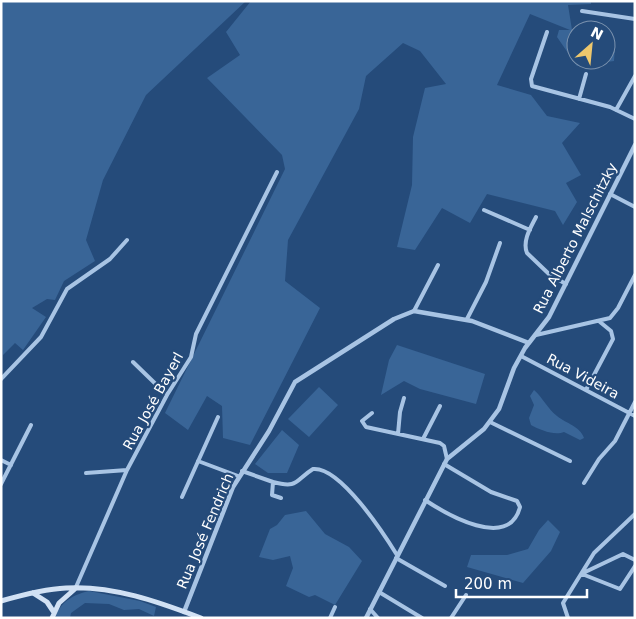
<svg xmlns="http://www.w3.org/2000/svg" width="636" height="619" font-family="'DejaVu Sans',sans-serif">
<rect width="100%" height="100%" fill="#254b7a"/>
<path fill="#396597" d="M1,1h245l-100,94 -43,85 -17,60 9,21 -31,20 -9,19 -8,-1 -15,9 14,9 -23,33 -8,-7 -12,12z
M251,1h340v3l-23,1 4,25 4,3v27h30v-18l9,3 -1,16 -37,5 -20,-29 2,-7h11l-40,-16 -33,71 34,10 16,21 33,7 -18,20 19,32 -15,8 11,19 -14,23 -8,-14 -68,-17 -17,29 -28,-15 -27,42 -18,-3 15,-62 1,-48 12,-49 21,-4 -26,-33 -17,-8 -37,33 -7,33 -71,131 -3,41 35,27 -70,137 -27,-7 -1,-32 -15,-10 -19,34 -23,-17 120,-244 -3,-14 -75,-77 33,-23 -14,-23z
M397,345l88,29 -9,30 -56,-15 -16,-8 -23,14 8,-35z
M319,387l19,18 -29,32 -21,-18z
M534,390c9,8 13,18 23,26 10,8 23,10 27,22l-4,2 -16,-8c-9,4 -24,-2 -33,-7l-2,-7 5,-13 -4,-9z
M282,430l17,15 -12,28h-19l-13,-9z
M306,511l19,23 24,13 13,14 -27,44 -20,-10 -6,2 -23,-11 7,-18 -3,-12 -17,4 -14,-3 11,-28 7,-4 8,-10z
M548,520l12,12 -9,19 -28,32 -56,-16 4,-12h36l21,-6 11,-19z
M89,591l51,10 16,6 -2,9 -15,-7 -15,1 -15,-6 -24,-1 -14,10 -1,5h-15c6,-17 18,-23 34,-27z"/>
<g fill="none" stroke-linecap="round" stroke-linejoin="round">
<path stroke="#a8c4e4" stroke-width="4" d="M582,11l53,8
M547,32l-16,47 1,7 78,21 25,12
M579,99l7,-25
M616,110l19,-34
M610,194l25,13
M484,210l46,20
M536,217c-5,10 -14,24 -9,36l23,22 16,9
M414,311l24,-46
M467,319l19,-37 14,-39
M536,335l74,-17 8,-10 17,-33
M521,356l114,60
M133,362l34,33
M1,379l40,-42 26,-48 43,-30 17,-19
M586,390l27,-51 -2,-8 -11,-9
M372,413l-10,8 4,6 74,16 4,3 3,13
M490,422l80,39
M398,434l2,-22 4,-14
M423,439l17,-33
M1,460l10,5
M198,461l40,15
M242,471l31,11 -1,13 9,3
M86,473l41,-3
M273,482c26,7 22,-2 40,-13 27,-3 71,65 84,86
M584,483l15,-24 16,-18 20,-39
M1,484l30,-59
M182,497l36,-80
M425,500c21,14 84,51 95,7l-3,-6 -26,-9 -47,-28
M396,558l49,28
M583,573l40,-19 12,6
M582,574l38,15 15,-23
M76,587l51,-117 40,-75 24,-38 5,-23 81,-162
M379,592l43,26
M370,609l8,9
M330,618l5,-11
M451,618l15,-23
M568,618l-5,-15 31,-50 41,-39"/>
<path stroke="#a8c4e4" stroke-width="4.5" d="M184,612l49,-125 36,-56 26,-49 99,-63 20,-8 58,10 57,22
M366,618l81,-159 37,-30 15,-20 15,-41 11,-20 24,-31 86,-172"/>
<path stroke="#d1e1f4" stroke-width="5" d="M33,593l14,9 6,9
M1,601c21,-6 43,-12 65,-13 46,-3 93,14 135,30
M52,618l7,-15 17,-15"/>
</g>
<g text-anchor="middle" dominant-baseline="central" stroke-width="4.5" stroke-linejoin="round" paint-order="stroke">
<g font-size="14" fill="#fff" stroke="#254b7a">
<text transform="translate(575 238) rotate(-63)">Rua Alberto Malschitzky</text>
<text transform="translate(583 376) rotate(28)">Rua Videira</text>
<text transform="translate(153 401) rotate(-61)">Rua José Bayerl</text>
<text transform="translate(205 531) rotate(-67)">Rua José Fendrich</text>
</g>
</g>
<rect width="636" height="619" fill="none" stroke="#ffffff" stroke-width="5"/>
<g transform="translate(591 45) rotate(27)"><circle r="24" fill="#254b7a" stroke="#7c93af"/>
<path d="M0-4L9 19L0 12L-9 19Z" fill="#edc76d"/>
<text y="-8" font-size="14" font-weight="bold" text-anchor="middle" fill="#ffffff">N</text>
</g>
<path d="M456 589v8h131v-8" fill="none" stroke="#ffffff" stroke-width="2.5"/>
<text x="464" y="589" font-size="15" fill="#ffffff" stroke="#254b7a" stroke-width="4" paint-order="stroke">200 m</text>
</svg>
